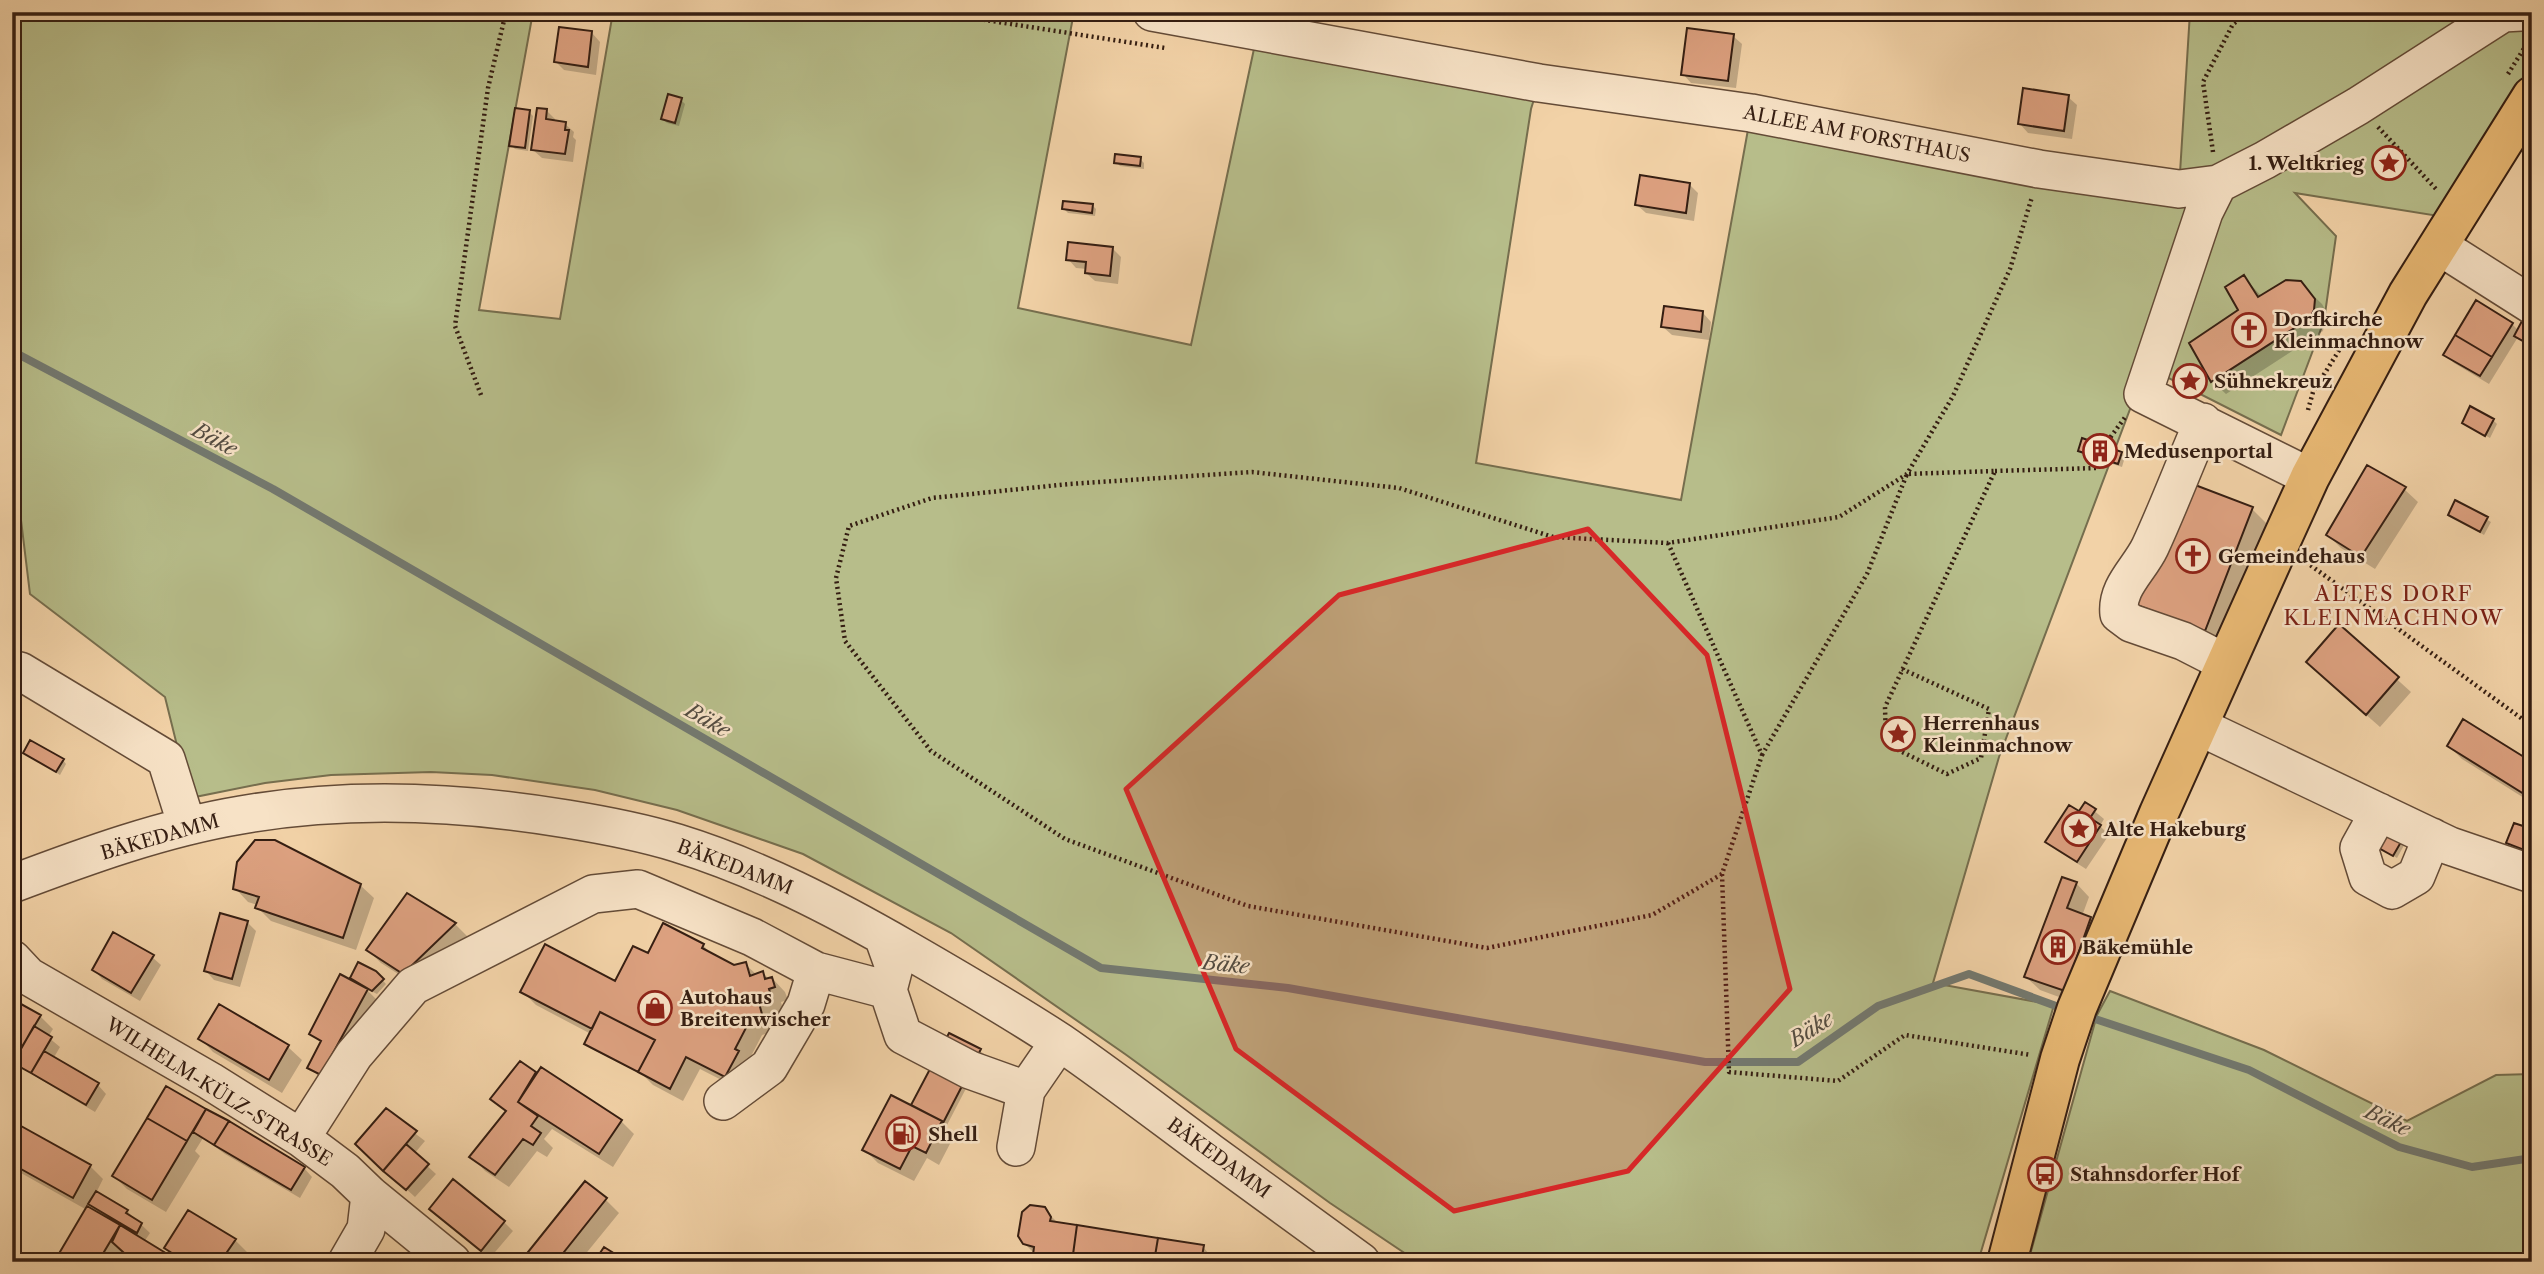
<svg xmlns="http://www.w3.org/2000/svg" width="2544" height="1274" font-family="'Libre Caslon Text',serif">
<rect width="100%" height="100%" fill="#f2d2a7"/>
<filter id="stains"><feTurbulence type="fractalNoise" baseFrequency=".00286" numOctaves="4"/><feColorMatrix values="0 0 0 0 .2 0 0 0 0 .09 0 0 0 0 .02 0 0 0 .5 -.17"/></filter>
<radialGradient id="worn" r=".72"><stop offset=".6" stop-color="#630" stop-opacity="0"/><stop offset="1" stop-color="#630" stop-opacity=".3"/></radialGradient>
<path fill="#b7bd8a" stroke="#766e4e" stroke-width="2" d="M12,12h521l-54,298 81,9 53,-307h461l-56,296 173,37 67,-315 281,53 -8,26 -55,354 205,37 70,-387 428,76 11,-177h342v84l-75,123 -162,-26 41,43 -12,85 -43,114 -130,-66 -16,27 -136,361 -66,226 121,22 -76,257h-560l-88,-59 -205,-149 -174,-121 -148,-79 -126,-44 -82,-20 -103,-15 -61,-3 -100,3 -66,8 -75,15 -25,-101 -135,-103 -18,-148z
M2110,991l154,59 143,71 89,-46 36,-1v188h-504l69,-247z"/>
<path fill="#0003" fill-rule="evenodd" d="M1852,12h43v6l-40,-3z
M592,33l8,9 -4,33 -32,-5 -8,-8z
M1733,36l9,8 -6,44 -45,-5 -8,-9z
M2068,97l9,8 -5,34 -44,-6 -8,-9z
M681,100l4,4 -6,22 -12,-3 -4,-4z
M546,110l9,9v3l10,2 9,8 -1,5 3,3 -3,22 -31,-4 -9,-8z
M529,112l4,4 -5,35 -13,-2 -4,-4z
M1140,159l4,4v6l-24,-3 -4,-4z
M1689,184l9,9 -4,28 -48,-8 -9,-8z
M1092,205l4,4 -1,7 -27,-3 -4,-4z
M1112,248l9,9 -3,27 -23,-3 -9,-8 1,-4 -11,-1 -8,-9z
M2244,277l18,20 38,-14 22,21 5,9 -4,18 -97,63 -14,-13 -21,-38 49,-32z
M1703,313l8,9 -2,18 -37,-5 -9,-8z
M2512,324l7,7 -1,6 -29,47 -35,-21 -8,-8z
M2493,420l4,4 -7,14 -22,-12z
M2080,451l41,2 4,4 -3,10 -38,-12z
M2404,489l14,13 -43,67 -34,-21 -13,-13z
M2456,502l35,20 -7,13 -34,-20z
M2252,509l18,18 -47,121 -70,-27 -17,-18z
M2339,627l72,65 -31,35 -59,-52z
M2449,746l83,18v39l-70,-44z
M25,753l38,7 3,4 -6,11z
M2086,804l18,15 -4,7 9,9 -23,34 -30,-19 -8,-9 32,-27z
M2532,831v26l-15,-6 -9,-8z
M2407,840l-10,18 -18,-11z
M2076,883l13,14 -7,19 8,2 13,14 -25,72 -38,-14 -14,-13z
M360,885l14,13 -18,52 -85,-29 -14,-14 1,-2 -10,-3 -13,-14z
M247,922l9,9 -16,56 -26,-7 -8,-9z
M455,924l13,13 -51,49 -36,-23 -13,-13z
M703,945l11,12 20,10 11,-3 12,11 6,-2 6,6 3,-1 13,14 3,8 -7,2 3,11 -13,3 4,15 -13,4 -14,27 -9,27 -39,-20 -17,32 -30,-16 -10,-10 -53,-27 -4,-4 5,-10 -55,-29 -14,-14 94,-8 32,-27z
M152,957l9,8 -21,36 -38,-22 -8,-9z
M375,972l11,12 -9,10 -12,-6 11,11 -46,84 -12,-7 -8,-9 12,-23 -11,-10 47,-50 -6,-6z
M12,1001l28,15 13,13 -5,8 12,10 -7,12 45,26 8,9 -11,18 -75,-45 -8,13z
M219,1006l69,41 14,13 -20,33 -69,-41 -13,-14z
M980,1051l4,3 -37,71 -8,-3 15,14 -15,29 -12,-7 -13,23 -36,-18 -14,-14 55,-38 -6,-6z
M520,1063l101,58 13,13 -21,33 -61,-38 -8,10 9,9 -6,9 -10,-6 -28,36 -24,-16 -13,-14 35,-44 -14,-14z
M166,1088l138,80 8,9 -12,21 -75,-44 -22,-16 -8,13 5,5 -34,56 -39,-23 -13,-13z
M386,1111l39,30 -11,13 22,20 -21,23 -49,-45z
M12,1123l78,43 13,13 -7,14 31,18 23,22 -6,9 33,20h-41l-11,-10 -6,10h-63l31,-52 -75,-42zM90,1204l11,11 -13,-7z
M605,1199l14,14 -40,49h-56z
M1044,1209l15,15 144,23 13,15h-201l19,-5 1,-3 -11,-11z
M440,1217l64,5 9,9 -23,27z
M235,1240l13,13 -5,9h-63l-14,-14z"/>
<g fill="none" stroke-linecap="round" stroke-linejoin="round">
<path stroke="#737970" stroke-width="8" d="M12,351l261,138 828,479 187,20 417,74h93l80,-56 91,-32 98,36
M2086,1016l163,54 150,77 73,20 60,-9"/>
</g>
<path fill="#dda180" stroke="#351e12" stroke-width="2" d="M559,27l33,4 -4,36 -34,-5z
M1687,28l47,6 -6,47 -47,-6z
M2023,88l46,7 -5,36 -46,-7z
M668,94l14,4 -7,25 -14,-4z
M515,108l15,2 -5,38 -16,-2z
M537,108l10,1 -1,10 20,3 -1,8h4l-4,24 -34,-4z
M1115,154l26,3 -1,9 -26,-3z
M1640,175l50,8 -4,30 -51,-8z
M1063,201l30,3 -1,9 -30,-4z
M1068,242l45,5 -3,29 -25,-3 1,-11 -20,-2z
M2244,275l14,22 28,-17 15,1 14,18 -1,11 -4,8 -99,64 -22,-39 49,-33 -13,-23z
M2476,300l37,23 -21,34 -37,-22z
M1664,306l39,5 -2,21 -40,-5z
M2523,319l9,5v22l-18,-10z
M2455,335l37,22 -12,19 -37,-21z
M2470,406l24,13 -9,17 -23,-13z
M2082,438l40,14 -4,12 -40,-13z
M2367,465l39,22 -45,70 -35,-22z
M2182,480l71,27 -48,124 -71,-27z
M2455,500l33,17 -8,15 -32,-17z
M2339,624l60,53 -33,38 -60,-53z
M2463,719l69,43v37l-85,-53z
M30,740l34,19 -8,13 -33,-19z
M2085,802l11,7 -6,9 11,7 -24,37 -32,-20 24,-37 10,6z
M2514,823l18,6v24l-26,-10z
M2389,826l16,9 -12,21 -16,-9z
M255,840h20l86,44 -18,54 -88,-30 4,-11 -26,-8 4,-27z
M2062,877l15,5 -10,26 24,9 -26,74 -41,-14z
M407,893l49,30 -53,51 -37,-24z
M220,913l28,8 -16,58 -28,-8z
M663,923l41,21 -2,4 32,17 12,-3 4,14 13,-5 2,8 7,-2 3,10 -6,2 3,10 -13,4 4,15 -14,4 -14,27 4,2 -14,26 -39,-20 -16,32 -32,-17 17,-32 -55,-28 -8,17 -72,-37 25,-48 70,37 18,-35 15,7z
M113,932l41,23 -23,38 -39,-23z
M358,962l18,9 8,8 -12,12 -22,-13z
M340,974l28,15 -47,86 -14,-7 14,-27 -12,-7z
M12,999l29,16 -27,45 -2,-15 5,-8 -5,-2z
M219,1004l70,41 -20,35 -71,-41z
M600,1012l55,28 -17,32 -54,-28z
M34,1026l18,11 -21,36 -18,-10z
M949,1033l32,16 -39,76v-4l-31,-16z
M44,1051l55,32 -13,22 -55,-32z
M520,1061l16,11 -18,30 20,14 -7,10 10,7 -8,12 -10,-6 -28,36 -26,-18 37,-46 -16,-12z
M541,1067l81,53 -23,34 -81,-52z
M166,1086l40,23 -19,32 -40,-23z
M891,1095l51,26 -16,32 -14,-7 -12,23 -38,-19z
M386,1108l31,23 -34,40 -28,-27z
M206,1109l23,12 -15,24 -21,-13z
M147,1118l40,23 -35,59 -40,-24z
M12,1121l79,44 -18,33 -61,-34z
M229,1121l76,46 -14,23 -77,-45z
M406,1144l23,20 -23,26 -23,-19z
M453,1179l52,42 -24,30 -52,-42z
M585,1181l22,17 -51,64h-36z
M96,1191l32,19 -2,3 16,10 -5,10 -49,-29z
M1030,1205l15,2 6,10 -1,4 27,4 -5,37h-59l11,-7h9l1,-8 -11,-3 -5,-8 4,-24z
M87,1206l33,19 -22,37h-44z
M188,1210l48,29 -11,16 10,7h-49l-22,-14z
M120,1225l49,30 -4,7h-31l-22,-20z
M1077,1225l81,13 -4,24h-82z
M1158,1238l46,7 -3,17h-47z
M604,1247l24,15h-34z"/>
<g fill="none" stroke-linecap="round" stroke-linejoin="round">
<g stroke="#644b37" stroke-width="40">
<path id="minor" d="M1152,12l387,71 212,30 288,56 140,20 39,-5 47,-24 93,-54 145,-93 18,-1
M2218,184l-14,28 -61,182 167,83
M2439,246l93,59
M2203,422c-18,41 -34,84 -53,125 -11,23 -34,40 -31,67l12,9 52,18 43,22
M20,671l146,88 21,67
M2198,726l252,120 82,28
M2379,812l-20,36 9,29 24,13 24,-14 16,-39
M12,884c74,-28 151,-56 229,-69 109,-19 218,-14 326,4 37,6 74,13 110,24 81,25 156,64 229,106 52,30 104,60 154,93 51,35 100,73 150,110 50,37 101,73 151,110
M883,936l11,31 -6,23 15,45 67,35 56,20 33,-48
M12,959l16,17 182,105 91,57 44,33 25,24 82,67
M816,971l72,19
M301,1138l53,-83 59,-69 180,-92 45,-5 114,48 64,34 -10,33 -37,63 -46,34
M1016,1147l10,-57
M347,1262l19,-33 4,-34"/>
</g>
<g stroke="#351e12" stroke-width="42">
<path id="major" d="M2007,1262l53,-203 17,-51 82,-195 121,-270 30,-66 98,-183 124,-198"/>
</g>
<path stroke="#351e12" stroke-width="4.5" stroke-dasharray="2 3.5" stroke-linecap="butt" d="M934,12l231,36
M2508,74l20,-32
M2378,127l59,63
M2213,152l-10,-70 30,-58 16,-12
M481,395l-26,-69 33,-238 18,-76
M2308,410l5,-18 30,-48
M2104,446l22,-30
M1995,471l102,-3 2,-10
M1668,543l94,212 -40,119 -70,41 -165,33 -239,-42 -183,-67 -134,-88 -86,-110 -9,-63 13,-52 83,-28 137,-14 183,-12 147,16 154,49 115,6 171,-26 68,-43 46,-78 57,-127 22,-72
M2306,562l226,164
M1762,755l105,-181 40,-100 88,-3 -110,236 1,37 61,30 34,-16 8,-49 -87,-40
M1722,874l7,198 109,9 67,-46 126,20"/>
<use href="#minor" stroke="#f7e2c6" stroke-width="37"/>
<use href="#major" stroke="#e9b974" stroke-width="38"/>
</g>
<path fill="#d62828" fill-opacity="0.2" stroke="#d62828" stroke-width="5" stroke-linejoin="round" d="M1588,529l119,126 83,334 -162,182 -174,40 -218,-162 -110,-260 213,-194z"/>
<defs>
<g id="sight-ring" transform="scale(1.75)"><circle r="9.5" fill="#f7e2c6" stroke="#8f2418" stroke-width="1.5"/><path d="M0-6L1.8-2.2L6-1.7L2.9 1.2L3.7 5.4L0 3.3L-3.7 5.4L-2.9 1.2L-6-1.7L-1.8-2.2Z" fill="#8f2418"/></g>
<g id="church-ring" transform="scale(1.75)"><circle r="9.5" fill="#f7e2c6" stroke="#8f2418" stroke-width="1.5"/><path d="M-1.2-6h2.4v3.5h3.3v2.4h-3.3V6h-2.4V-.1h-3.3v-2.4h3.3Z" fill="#8f2418"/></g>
<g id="building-ring" transform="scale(1.75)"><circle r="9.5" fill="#f7e2c6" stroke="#8f2418" stroke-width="1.5"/><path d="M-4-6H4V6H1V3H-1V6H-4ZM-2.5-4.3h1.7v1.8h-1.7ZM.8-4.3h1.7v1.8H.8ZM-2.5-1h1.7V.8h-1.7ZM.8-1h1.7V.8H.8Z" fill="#8f2418"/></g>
<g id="shop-ring" transform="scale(1.75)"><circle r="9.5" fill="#f7e2c6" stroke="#8f2418" stroke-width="1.5"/><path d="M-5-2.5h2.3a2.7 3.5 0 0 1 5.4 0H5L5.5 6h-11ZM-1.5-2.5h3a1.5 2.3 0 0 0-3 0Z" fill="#8f2418"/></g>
<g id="fuel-ring" transform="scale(1.75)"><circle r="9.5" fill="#f7e2c6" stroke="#8f2418" stroke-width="1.5"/><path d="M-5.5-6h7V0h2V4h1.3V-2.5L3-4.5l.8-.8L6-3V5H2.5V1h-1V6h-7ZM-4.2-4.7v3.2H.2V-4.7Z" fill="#8f2418"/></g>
<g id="bus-ring" transform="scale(1.75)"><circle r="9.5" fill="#f7e2c6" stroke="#8f2418" stroke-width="1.5"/><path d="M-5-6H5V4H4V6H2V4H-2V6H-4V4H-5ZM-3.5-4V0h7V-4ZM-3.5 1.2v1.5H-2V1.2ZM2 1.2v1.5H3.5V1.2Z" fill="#8f2418"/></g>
</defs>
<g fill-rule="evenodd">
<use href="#sight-ring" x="2389" y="163"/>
<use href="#church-ring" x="2249" y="330"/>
<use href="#sight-ring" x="2190" y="381"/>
<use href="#building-ring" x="2100" y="451"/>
<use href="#church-ring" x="2193" y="556"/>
<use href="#sight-ring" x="1898" y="734"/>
<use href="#sight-ring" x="2079" y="829"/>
<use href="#building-ring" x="2058" y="947"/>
<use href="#shop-ring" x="655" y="1008"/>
<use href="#fuel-ring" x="903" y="1134"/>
<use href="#bus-ring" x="2045" y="1174"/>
</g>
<g text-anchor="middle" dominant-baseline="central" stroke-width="5" stroke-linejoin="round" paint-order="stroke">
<g font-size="19" fill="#351e12" stroke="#f7e2c6">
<text transform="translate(1857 134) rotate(11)">ALLEE AM FORSTHAUS</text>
<text transform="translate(160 837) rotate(-16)">BÄKEDAMM</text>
<text transform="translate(735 867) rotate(21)">BÄKEDAMM</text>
<text transform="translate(219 1092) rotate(32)">WILHELM-KÜLZ-STRASSE</text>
<text transform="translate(1219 1158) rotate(36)">BÄKEDAMM</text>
</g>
<g font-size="19" font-weight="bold" fill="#351e12" stroke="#f7e2c6" text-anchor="start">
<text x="2364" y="163" text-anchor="end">1. Weltkrieg</text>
<text x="2274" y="319">Dorfkirche<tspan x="2274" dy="22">Kleinmachnow</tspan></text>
<text x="2214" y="381">Sühnekreuz</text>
<text x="2124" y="451">Medusenportal</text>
<text x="2218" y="556">Gemeindehaus</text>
<text x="1923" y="723">Herrenhaus<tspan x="1923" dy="22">Kleinmachnow</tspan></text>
<text x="2104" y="829">Alte Hakeburg</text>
<text x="2082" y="947">Bäkemühle</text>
<text x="680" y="997">Autohaus<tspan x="680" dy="22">Breitenwischer</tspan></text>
<text x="928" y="1134">Shell</text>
<text x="2070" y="1174">Stahnsdorfer Hof</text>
</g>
<g font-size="21" font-style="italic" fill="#544c41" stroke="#f7e2c6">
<text transform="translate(215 439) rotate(28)">Bäke</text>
<text transform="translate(708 720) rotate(30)">Bäke</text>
<text transform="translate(1226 964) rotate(6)">Bäke</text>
<text transform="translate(1811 1029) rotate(-32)">Bäke</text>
<text transform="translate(2388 1120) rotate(25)">Bäke</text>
</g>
<g font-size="21" letter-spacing="2" fill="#7a1f14" stroke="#f7e2c6">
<text x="2394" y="593">ALTES DORF<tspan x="2394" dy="24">KLEINMACHNOW</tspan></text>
</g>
</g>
<rect width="2544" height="1274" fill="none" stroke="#f2d2a7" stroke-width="42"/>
<rect x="14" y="14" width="2516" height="1246" fill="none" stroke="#351e12" stroke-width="3.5"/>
<rect x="21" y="21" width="2502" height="1232" fill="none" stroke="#351e12" stroke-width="2"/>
<rect width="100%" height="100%" filter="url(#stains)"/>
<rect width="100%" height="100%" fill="url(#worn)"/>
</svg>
